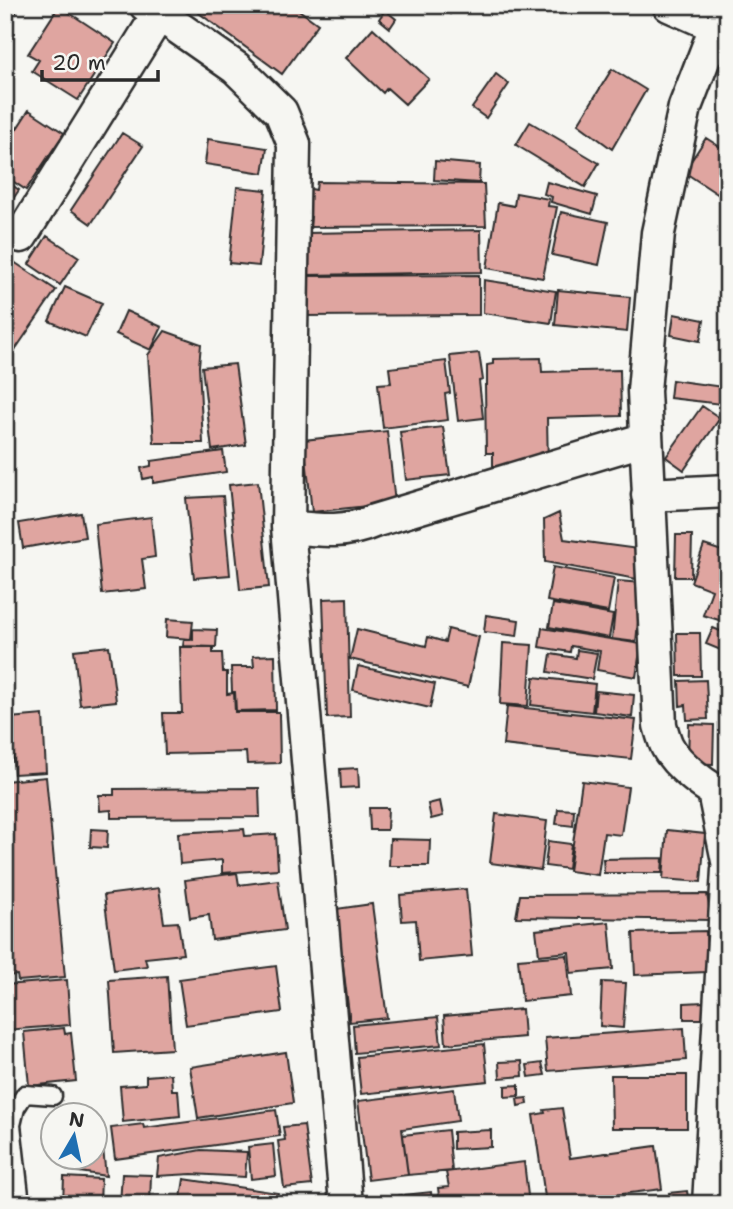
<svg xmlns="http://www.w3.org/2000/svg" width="733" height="1209" font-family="'Shantell Sans',sans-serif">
<rect width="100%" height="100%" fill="#f6f6f2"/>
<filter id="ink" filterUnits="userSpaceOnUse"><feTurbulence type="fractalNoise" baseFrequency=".0143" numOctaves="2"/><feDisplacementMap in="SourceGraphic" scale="14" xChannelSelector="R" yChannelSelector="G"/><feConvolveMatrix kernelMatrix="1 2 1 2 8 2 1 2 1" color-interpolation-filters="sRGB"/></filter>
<g filter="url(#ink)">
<path fill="#dfa5a0" stroke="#2b2b2b" stroke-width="2" d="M5,5h15l-12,21 -3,-2z
M188,5h104l26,19 -36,50z
M437,5h20l-7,9z
M59,6l56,37 -37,57 -46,-29 7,-11 -11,-6z
M385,10l11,9 -6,9 -11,-9z
M373,28l56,51 -24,25 -18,-16 -4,5 -37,-35z
M612,69l34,21 -34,59 -34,-25z
M496,74l13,10 -23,34 -14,-10z
M29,110l35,23 -38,57 -21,-14v-29z
M530,122l69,41 -14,24 -69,-42z
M122,133l21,13 -52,78 -20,-14z
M706,138l22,14v49l-44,-29z
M208,139l59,9 -4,25 -58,-9z
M435,161l45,4 -1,18 -45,-3z
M5,180l14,10 -14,21z
M317,182l167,2 2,42 -176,1 1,-10 -10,-1 5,-28 10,2z
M547,182l50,14 -5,18 -41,-12 1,-5 -8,-3z
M237,187l29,3 -7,76 -30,-3z
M516,193l33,6 -1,7 9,1 -14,71 -56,-10 11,-65 16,3z
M561,212l47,10 -9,43 -47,-10z
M481,230l1,42 -175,3v-42z
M47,236l32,21 -19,28 -31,-21z
M5,256l51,34 -50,73 -1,-1z
M479,275v40l-176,1v-40z
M484,280l72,11 -5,32 -68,-10z
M65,287l37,16 -16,34 -37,-16z
M558,290l72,7 -3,35 -72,-7z
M126,311l36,16 -11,23 -35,-16z
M674,314l30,6 -4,21 -29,-6z
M165,331l36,13 -2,22 4,77h-49l-6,-88z
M479,353l4,27 -4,1 4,37 -25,3 -8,-65z
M541,358l1,14 78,-2 1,46 -74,2 1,47 -55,1v-13h-7l-1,-68h2v-20l6,-1v-5z
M446,361l4,32 -5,1 3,26 -65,8 -5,-44 13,-1 -2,-15z
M235,364l11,81 -34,5 -10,-83z
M672,380l51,7 -2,17 -51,-6z
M702,406l18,12 -36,52 -18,-13z
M443,427l7,48 -44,5 -6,-48z
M387,431l8,72 -83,9 -8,-72z
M223,451l3,21 -73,11v-6l-10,2 -2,-11 10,-2v-5z
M258,482l11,105 -29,3 -11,-105z
M223,496l7,79 -36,3 -8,-80z
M81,513l4,24 -62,11 -4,-25z
M559,513l5,26 82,11 -4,30 -97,-18 -1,-42z
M151,517l4,40 -13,2 4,30 -44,5 -7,-70z
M676,535h16l-1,42h-16z
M704,545l24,8v52l-6,16 -19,-6 9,-25 -21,-8z
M553,567l61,11 -6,34 -61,-11z
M618,581l24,2 -6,59 -24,-3z
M347,598l3,119 -23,1 -4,-119z
M553,604l60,11 -4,23 -60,-11z
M486,615l33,5 -2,16 -33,-4z
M167,619l26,2 -2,18 -25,-2z
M542,628l99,16 -5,33 -39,-7 3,-19 -29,-5 -1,6 -31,-5z
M713,628l15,6v19l-22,-9z
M193,629l24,1 -1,17 -33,-1 1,-7 9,1z
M357,629l69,17 2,-9 17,5 3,-13 31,8 -11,50 -118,-28z
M677,633h23l1,43h-23z
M503,643l29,2 -4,61 -28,-2z
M109,646l7,55 -36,4 -6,-55z
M180,647h33v6h9l1,19h4v22l7,-1 1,19h44l1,51 -33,1 -1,-12 -81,2 -2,-41h19z
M577,650l20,3 -5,26 -44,-7 3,-18 25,4z
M275,655l1,55 -40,1 -1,-19h-3l-1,-25h23l-1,-11z
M358,666l77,18 -5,24 -77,-18z
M534,677l61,7 -3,28 -61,-7z
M706,680l2,39 -21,1 -1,-15 -6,1 -1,-25z
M596,691l38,4 -2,22 -38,-5z
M507,706l129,14 -5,39 -128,-14z
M43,715l3,57 -32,2 -4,-56z
M689,724l25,1 -1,39 -25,-1z
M728,733v14l-7,-8z
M358,768l1,19 -18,1 -1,-19z
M46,777l19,200 -47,4 -1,-6 -12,1v-195z
M582,781l46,6 -7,48 -17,-2 -6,42 -29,-4z
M259,788l1,29 -149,1v-8l-11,1 -1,-16h15v-6z
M440,801l3,15 -12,3 -3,-15z
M369,808h19l-1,22h-17z
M558,809l16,1 -1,16 -17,-2z
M496,814l51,7 -6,49 -51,-7z
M91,829l17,1 -1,18 -17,-1z
M244,829l1,7 31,-2 2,35 -56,4v-13l-42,4 -2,-31z
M667,830l38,4 -4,48 -38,-3z
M390,839l40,1 -1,26h-40z
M548,841l23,3 -3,25 -23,-3z
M663,858l-1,15h-58l-1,-14z
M237,873l2,12 39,-5 7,50 -73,10 -3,-25 -19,3 -5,-38z
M159,888l5,35 14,-1 5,32 -38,4 2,8 -33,4 -10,-75z
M466,889l6,67 -53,5 -3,-41 -14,1 -2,-26z
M707,894l4,26 -195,-3 4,-22z
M372,904l15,114 -37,4 -14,-113z
M609,922l4,47 -42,4 -2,-21 -30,3 -3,-25z
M706,931l1,41 -72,3 -2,-42z
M567,955l4,41 -49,5 -4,-42z
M276,966l6,46 -96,13 -7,-46z
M167,976l5,73 -58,4 -5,-73z
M67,980l3,45 -65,5v-45z
M602,982l24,1 -3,45 -23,-2z
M703,1002v17h-19v-16z
M522,1009l2,28 -78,7 -2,-28z
M438,1017l3,28 -86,8 -2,-28z
M64,1028l1,6 6,-1 5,48 -47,5 -5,-54z
M684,1028l2,32 -138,11 -3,-33z
M484,1044l4,37 -127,13 -4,-37z
M286,1052l7,51 -95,15 -8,-51z
M522,1061l1,15 -23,2 -1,-16z
M542,1063l3,12 -16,2 -2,-12z
M171,1074l1,16h6l2,26 -57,6 -3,-36 26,-2v-8z
M611,1075h76v53h-75z
M519,1085v11l-14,1v-11z
M454,1089l4,32 -56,8 6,46 -40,5 -10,-79z
M527,1098l1,6 -10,2 -1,-7z
M562,1108l8,50 86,-12 6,43 -94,12v3h-22l-13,-89 12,-2 -1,-3z
M276,1110l4,26 -165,23 -4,-31 32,-4 1,4z
M304,1125l8,60 -28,3 -6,-47 7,-1 -2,-13z
M448,1130l4,41 -44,4 -5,-40z
M491,1130v17l-38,2v-17z
M94,1140h8l4,36 -39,-6 -2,-14h29z
M273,1144l3,32 -25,3 -3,-32z
M201,1150l46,2 -2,25 -53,-3 -35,2 2,-18z
M524,1162l5,42h-89l-2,-16 11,-1 -3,-15z
M122,1174l29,1 -1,29h-30z
M64,1177l37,2 -1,25h-37z
M184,1179l94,14 -2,11h-96z
M687,1191l2,13h-55l36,-5 -1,-6z
M431,1192l1,12h-26l-1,-9z
M402,1195l1,9 -44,-1z"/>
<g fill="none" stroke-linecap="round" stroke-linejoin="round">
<g stroke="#2b2b2b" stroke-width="21">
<path id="lane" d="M21,1204l-9,-79 4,-17 9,-14 28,2"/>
</g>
<g stroke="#2b2b2b" stroke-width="37">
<path id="street" d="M146,5l90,63 45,44 13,32 -6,383 58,677
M669,5l59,26
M716,27l-31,80 -27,126 -14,158 16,334c2,7 4,15 7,21 9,18 42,45 61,50
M21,236l138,-222
M648,495l80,-4
M288,527c30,3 57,7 86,-6l272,-82
M714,792l14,69
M709,1204l19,-335"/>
</g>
<use href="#lane" stroke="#f6f6f2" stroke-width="16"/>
<use href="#street" stroke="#f6f6f2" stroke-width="32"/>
</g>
</g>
<rect width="733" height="1209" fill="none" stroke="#f6f6f2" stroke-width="28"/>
<rect x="14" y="14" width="705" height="1181" fill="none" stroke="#2b2b2b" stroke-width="2.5" filter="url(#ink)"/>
<g transform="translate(74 1136) rotate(9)"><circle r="33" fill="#f6f6f2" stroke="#a5a5a2" stroke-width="2"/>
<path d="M0-5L12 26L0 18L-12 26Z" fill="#1f6fb2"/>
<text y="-10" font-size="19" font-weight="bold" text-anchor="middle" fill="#2b2b2b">N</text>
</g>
<path d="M42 70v10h116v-10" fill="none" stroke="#2b2b2b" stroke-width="3.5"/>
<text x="52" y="70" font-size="21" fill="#2b2b2b" stroke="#f6f6f2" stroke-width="5" paint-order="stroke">20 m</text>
</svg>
